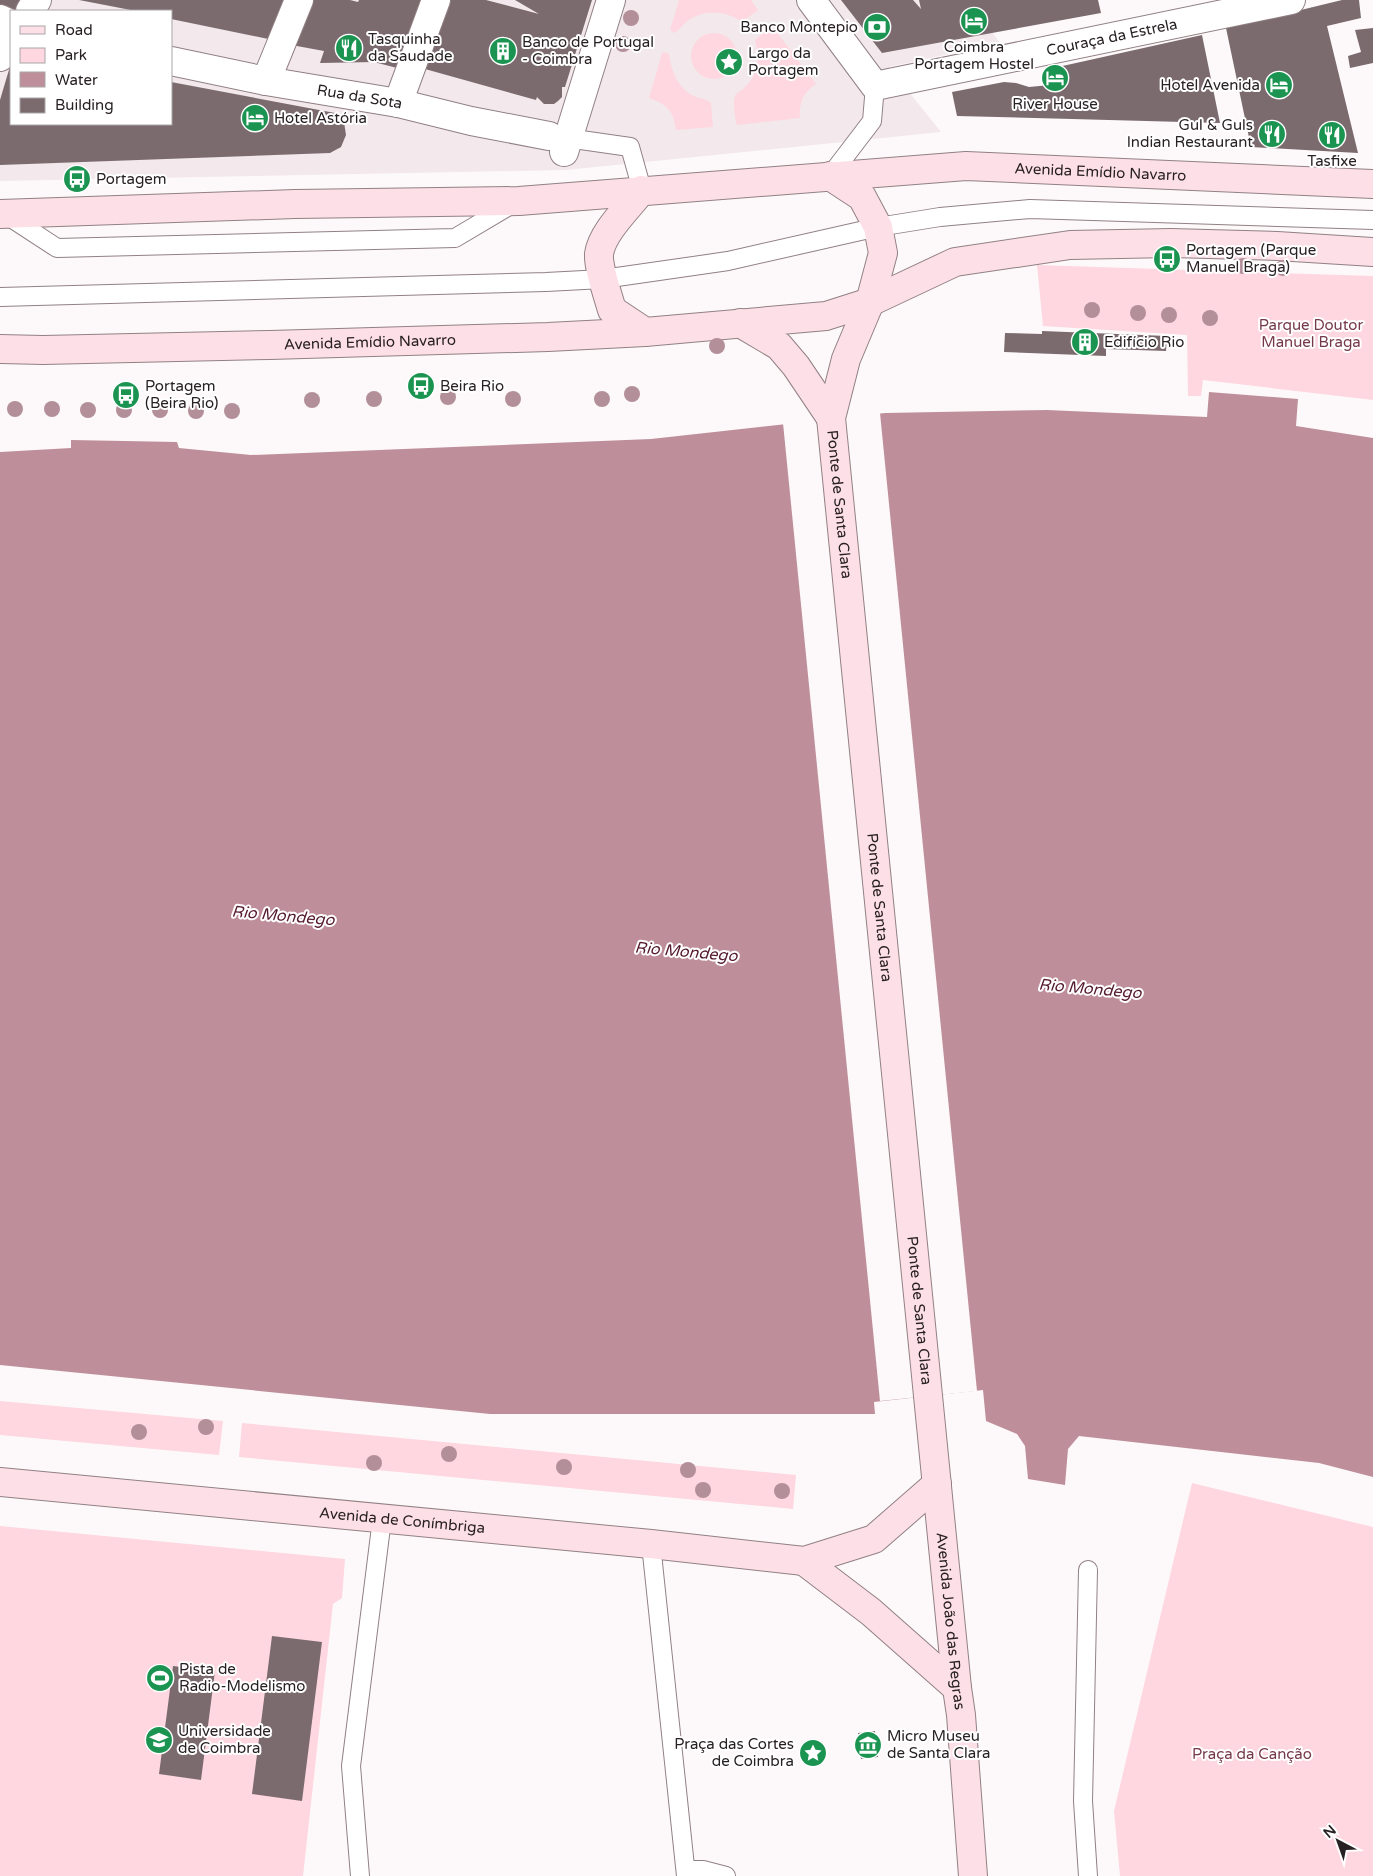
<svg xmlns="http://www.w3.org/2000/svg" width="1373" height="1876" font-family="'Varela Round',sans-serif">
<rect width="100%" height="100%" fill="#fdf9fa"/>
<path fill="#f3e8eb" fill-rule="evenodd" d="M0,0h969l31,43 -111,24 52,65 -375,38 -566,11zM11,11h160v113h-160z"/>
<path fill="#fed7e0" d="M679,0h72l7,10 -16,12c-17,-12 -39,-13 -56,0 -4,4 -7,8 -12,11l-4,-3z
M772,26l44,58c-13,9 -17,18 -16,34l-63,7c-2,-5 -5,-27 -1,-31 2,-2 7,-4 9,-7 14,-13 14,-30 10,-47z
M691 56a23 23 0 1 1 46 0a23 23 0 1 1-46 0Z
M664,52l5,2c3,19 9,35 27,43 6,2 11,2 15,6l2,23 -1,1 -36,3c-3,-20 -8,-25 -27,-32l13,-45z
M1037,265l336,11v124l-170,-20 -2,16h-13l-1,-61 -144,-9z
M0,1401l223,20 -4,34 -219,-20z
M242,1423l554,52 -3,34 -554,-52z
M1192,1483l181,44v349h-253l-6,-65z
M0,1526l345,33 -3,39 -9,6 -30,272h-303z"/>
<path fill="#be8f9a" d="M1209,392l89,7 -2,27 77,12v1039l-54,-14 -240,-27 -11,13 -3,36 -37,-6 -3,-33 -8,-12 -31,-13 -3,-31 -109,12 1,12h-385l-490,-49v-913l71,-4v-8l106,2 2,6 72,7 400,-16 234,-26 162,-3 160,7z"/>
<path fill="#fdf9fa" d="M880,413l97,978 -97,10 -97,-978z"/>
<path fill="#7b6b6f" d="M0,0h21l-5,11 -16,-1z
M79,0h215l-16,41 -107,-22v-8h-35z
M302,0h48l8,2 1,-2h64l-26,68 -23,-6 -54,1 4,-12 -38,-7z
M444,0h42l53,14 -24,-14h77l-27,87h-3v10l-4,4 -4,3h-10l-7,-7 -1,3 -111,-31z
M841,0h72l8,9 -2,-9h179l3,13 -219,40z
M1342,0h17l2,18 -34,8 31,127 -107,-6 -25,-119z
M1373,28v35l-23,5 -2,-12 13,-4 -6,-22z
M1202,35l18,88 -263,-7 -5,-24 52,-10 12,1 13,4 21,-2 -1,-16z
M11,63v61h160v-42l164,31 9,9 2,13 -5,12 -11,6 -330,12v-65z
M1042,331l125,5 -1,15 -60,-2v7l-102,-4 1,-19 37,1z
M272,1636l50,6 -20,159 -50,-7z
M173,1666l42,5 -14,109 -42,-6z
M875,1731l3,26 -17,2 -3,-26z"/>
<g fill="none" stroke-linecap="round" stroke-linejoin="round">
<g stroke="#918084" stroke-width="20">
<path id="lane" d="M560,137l70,10 12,43
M830,176l42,-55 3,-35
M5,214l52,34 398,-10 59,-35
M0,297l546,-15 57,-3 125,-18 150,-34 62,-10 90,-8 343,11
M651,1544l35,332
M1088,1570l-5,231 5,75
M686,1870h17l23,6
M360,1876l-9,-110 31,-247"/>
</g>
<g stroke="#918084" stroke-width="30">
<g id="street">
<path id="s1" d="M811,0l64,86 416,-86"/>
<path d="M30,11l7,-11"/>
<path d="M0,19l11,5"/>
<path d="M0,57l11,-17"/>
<path id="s2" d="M171,61l95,20 132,22 73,18 78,15"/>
<path d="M266,81l33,-81"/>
<path d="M398,103l38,-103"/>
<path d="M564,152l47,-152"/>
</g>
</g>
<g stroke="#918084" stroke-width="30">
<g id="secondary">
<path id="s3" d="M830,176l32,21 16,30 5,26 -13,49 -24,57 -15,59 126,1270 4,27 12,161"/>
<path d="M642,190c-13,17 -40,42 -43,64 -1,13 9,42 13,56l33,22"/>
<path id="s4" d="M0,214l295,-10 224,-3 447,-35 407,18"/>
<path d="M740,323l39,23 17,20 35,52"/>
<path id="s5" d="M0,349l43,1 227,-5 278,-8 97,-5 181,-16 44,-14 85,-40 115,-17 101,-2 106,3 96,6"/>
<path id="s6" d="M0,1482l651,62 153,17 70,-22 63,-55"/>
<path d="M804,1561l67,51 86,76"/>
</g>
</g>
<use href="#lane" stroke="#fff" stroke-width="18"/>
<use href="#street" stroke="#fff" stroke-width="28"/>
<use href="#secondary" stroke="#fddfe7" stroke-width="28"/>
</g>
<g fill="#b38f9a">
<circle cx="631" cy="18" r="8"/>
<circle cx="623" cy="44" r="8"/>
<circle cx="1243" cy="266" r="8"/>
<circle cx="1283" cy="268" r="8"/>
<circle cx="1092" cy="310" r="8"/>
<circle cx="1138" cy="313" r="8"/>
<circle cx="1169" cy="315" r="8"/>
<circle cx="1210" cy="318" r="8"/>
<circle cx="717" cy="346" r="8"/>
<circle cx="632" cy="394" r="8"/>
<circle cx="448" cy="397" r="8"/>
<circle cx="374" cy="399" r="8"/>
<circle cx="513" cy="399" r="8"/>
<circle cx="602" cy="399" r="8"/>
<circle cx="312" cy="400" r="8"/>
<circle cx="15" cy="409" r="8"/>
<circle cx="52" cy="409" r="8"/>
<circle cx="88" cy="410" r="8"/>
<circle cx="124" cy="410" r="8"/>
<circle cx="160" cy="410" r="8"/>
<circle cx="196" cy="411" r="8"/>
<circle cx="232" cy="411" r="8"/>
<circle cx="206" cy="1427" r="8"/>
<circle cx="139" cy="1432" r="8"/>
<circle cx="449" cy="1454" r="8"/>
<circle cx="374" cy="1463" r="8"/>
<circle cx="564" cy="1467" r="8"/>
<circle cx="688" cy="1470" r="8"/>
<circle cx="703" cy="1490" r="8"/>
<circle cx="782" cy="1491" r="8"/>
</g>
<defs>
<g id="hotel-disc" transform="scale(1.4375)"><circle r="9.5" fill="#1a9450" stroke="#fff"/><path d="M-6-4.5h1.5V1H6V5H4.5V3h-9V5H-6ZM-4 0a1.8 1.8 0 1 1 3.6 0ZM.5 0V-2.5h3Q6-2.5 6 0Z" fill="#fff"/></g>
<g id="bank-disc" transform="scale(1.4375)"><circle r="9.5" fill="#1a9450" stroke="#fff"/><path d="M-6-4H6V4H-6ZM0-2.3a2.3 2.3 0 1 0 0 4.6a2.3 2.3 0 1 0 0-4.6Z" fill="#fff"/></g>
<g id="restaurant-disc" transform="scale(1.4375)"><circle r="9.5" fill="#1a9450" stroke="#fff"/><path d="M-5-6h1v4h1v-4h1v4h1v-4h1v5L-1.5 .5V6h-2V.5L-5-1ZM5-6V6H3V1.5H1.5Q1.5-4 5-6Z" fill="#fff"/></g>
<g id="building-disc" transform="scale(1.4375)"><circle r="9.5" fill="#1a9450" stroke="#fff"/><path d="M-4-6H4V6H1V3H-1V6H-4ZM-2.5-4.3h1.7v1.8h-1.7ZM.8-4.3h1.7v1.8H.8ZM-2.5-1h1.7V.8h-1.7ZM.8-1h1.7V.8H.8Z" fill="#fff"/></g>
<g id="sight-disc" transform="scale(1.4375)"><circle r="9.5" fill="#1a9450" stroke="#fff"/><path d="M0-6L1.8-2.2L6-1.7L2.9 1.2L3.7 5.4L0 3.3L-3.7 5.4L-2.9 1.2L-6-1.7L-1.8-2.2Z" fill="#fff"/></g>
<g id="bus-disc" transform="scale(1.4375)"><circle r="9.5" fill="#1a9450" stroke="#fff"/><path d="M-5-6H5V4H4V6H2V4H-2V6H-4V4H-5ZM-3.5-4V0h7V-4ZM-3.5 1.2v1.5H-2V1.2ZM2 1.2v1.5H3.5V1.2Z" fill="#fff"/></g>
<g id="stadium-disc" transform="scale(1.4375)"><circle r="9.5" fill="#1a9450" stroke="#fff"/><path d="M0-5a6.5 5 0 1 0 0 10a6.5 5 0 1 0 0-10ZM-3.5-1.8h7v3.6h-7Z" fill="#fff"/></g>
<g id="university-disc" transform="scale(1.4375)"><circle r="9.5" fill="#1a9450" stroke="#fff"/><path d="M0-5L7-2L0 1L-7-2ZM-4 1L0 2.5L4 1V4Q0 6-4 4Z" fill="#fff"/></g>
<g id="museum-disc" transform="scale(1.4375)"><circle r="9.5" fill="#1a9450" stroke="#fff"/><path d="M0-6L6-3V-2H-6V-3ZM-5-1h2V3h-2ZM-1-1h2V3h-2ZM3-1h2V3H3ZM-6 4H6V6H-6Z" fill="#fff"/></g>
</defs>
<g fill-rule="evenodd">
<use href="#hotel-disc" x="974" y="21"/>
<use href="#bank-disc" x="877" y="27"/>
<use href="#restaurant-disc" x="349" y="48"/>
<use href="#building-disc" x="503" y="51"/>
<use href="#sight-disc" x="729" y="62"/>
<use href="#hotel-disc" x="1055" y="78"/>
<use href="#hotel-disc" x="1279" y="85"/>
<use href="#hotel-disc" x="255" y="118"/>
<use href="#restaurant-disc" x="1272" y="134"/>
<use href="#restaurant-disc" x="1332" y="135"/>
<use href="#bus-disc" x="77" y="179"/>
<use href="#bus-disc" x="1167" y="259"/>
<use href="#building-disc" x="1085" y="342"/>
<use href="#bus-disc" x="421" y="386"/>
<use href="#bus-disc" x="126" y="395"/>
<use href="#stadium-disc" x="160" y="1678"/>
<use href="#university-disc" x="159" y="1740"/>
<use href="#museum-disc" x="868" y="1745"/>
<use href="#sight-disc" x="813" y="1753"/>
</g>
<g text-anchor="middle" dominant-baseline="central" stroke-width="4" stroke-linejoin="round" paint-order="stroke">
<g font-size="15" fill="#282123" stroke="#fff" text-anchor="start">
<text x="858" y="27" text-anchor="end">Banco Montepio</text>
<text x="368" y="39">Tasquinha<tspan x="368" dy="17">da Saudade</tspan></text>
<text x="522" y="42">Banco de Portugal<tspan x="522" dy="17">- Coimbra</tspan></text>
<text x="974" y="47" text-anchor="middle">Coimbra<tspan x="974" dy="17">Portagem Hostel</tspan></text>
<text x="748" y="53">Largo da<tspan x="748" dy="17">Portagem</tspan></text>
<text x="1260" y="85" text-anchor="end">Hotel Avenida</text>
<text x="1055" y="104" text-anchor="middle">River House</text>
<text x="274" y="118">Hotel Astória</text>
<text x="1253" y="125" text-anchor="end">Gul &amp; Guls<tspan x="1253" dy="17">Indian Restaurant</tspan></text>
<text x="1332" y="161" text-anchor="middle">Tasfixe</text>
<text x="96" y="179">Portagem</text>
<text x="1186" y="250">Portagem (Parque<tspan x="1186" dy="17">Manuel Braga)</tspan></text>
<text x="1104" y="342">Edifício Rio</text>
<text x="145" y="386">Portagem<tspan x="145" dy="17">(Beira Rio)</tspan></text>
<text x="440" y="386">Beira Rio</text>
<text x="179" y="1669">Pista de<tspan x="179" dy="17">Radio-Modelismo</tspan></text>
<text x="178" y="1731">Universidade<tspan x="178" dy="17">de Coimbra</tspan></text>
<text x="887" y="1736">Micro Museu<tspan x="887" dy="17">de Santa Clara</tspan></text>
<text x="794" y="1744" text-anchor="end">Praça das Cortes<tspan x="794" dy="17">de Coimbra</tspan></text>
</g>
<g font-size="15" fill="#282123" stroke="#fff">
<text stroke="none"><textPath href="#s1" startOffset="349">Couraça da Estrela</textPath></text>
<text stroke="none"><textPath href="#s2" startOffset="192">Rua da Sota</textPath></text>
<text stroke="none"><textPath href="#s4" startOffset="1102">Avenida Emídio Navarro</textPath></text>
<text stroke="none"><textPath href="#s5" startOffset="370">Avenida Emídio Navarro</textPath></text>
<text stroke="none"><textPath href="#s3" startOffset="359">Ponte de Santa Clara</textPath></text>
<text stroke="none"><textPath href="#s3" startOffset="764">Ponte de Santa Clara</textPath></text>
<text stroke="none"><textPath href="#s3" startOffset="1169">Ponte de Santa Clara</textPath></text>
<text stroke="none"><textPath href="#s6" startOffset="404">Avenida de Conímbriga</textPath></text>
<text stroke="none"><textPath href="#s3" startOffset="1481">Avenida João das Regras</textPath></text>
</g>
<g font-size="15" fill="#76394b" stroke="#fff">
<text x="1311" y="325">Parque Doutor<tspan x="1311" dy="17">Manuel Braga</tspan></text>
<text x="1252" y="1754">Praça da Canção</text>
</g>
<g font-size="16" font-style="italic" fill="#541a2d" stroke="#fff">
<text transform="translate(283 916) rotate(5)">Rio Mondego</text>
<text transform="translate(686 952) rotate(5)">Rio Mondego</text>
<text transform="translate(1090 989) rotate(5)">Rio Mondego</text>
</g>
</g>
<rect x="10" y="10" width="162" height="115" fill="#ffffff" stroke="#a9a6a7"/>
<rect x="20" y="26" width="25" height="8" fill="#fddfe7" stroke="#a9a6a7"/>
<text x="55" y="35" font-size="15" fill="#282123">Road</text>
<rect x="20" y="48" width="25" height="15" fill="#fed7e0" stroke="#a9a6a7"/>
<text x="55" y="60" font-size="15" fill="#282123">Park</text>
<rect x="20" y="72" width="25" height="15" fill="#be8f9a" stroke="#a9a6a7"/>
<text x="55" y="85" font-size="15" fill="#282123">Water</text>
<rect x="20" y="98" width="25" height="15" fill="#7b6b6f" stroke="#a9a6a7"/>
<text x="55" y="110" font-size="15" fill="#282123">Building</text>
<g transform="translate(1338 1841) rotate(319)" stroke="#ffffff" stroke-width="4" paint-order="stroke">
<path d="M0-4L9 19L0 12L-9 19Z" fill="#282123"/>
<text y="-8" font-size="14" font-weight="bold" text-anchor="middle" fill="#282123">N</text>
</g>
</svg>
